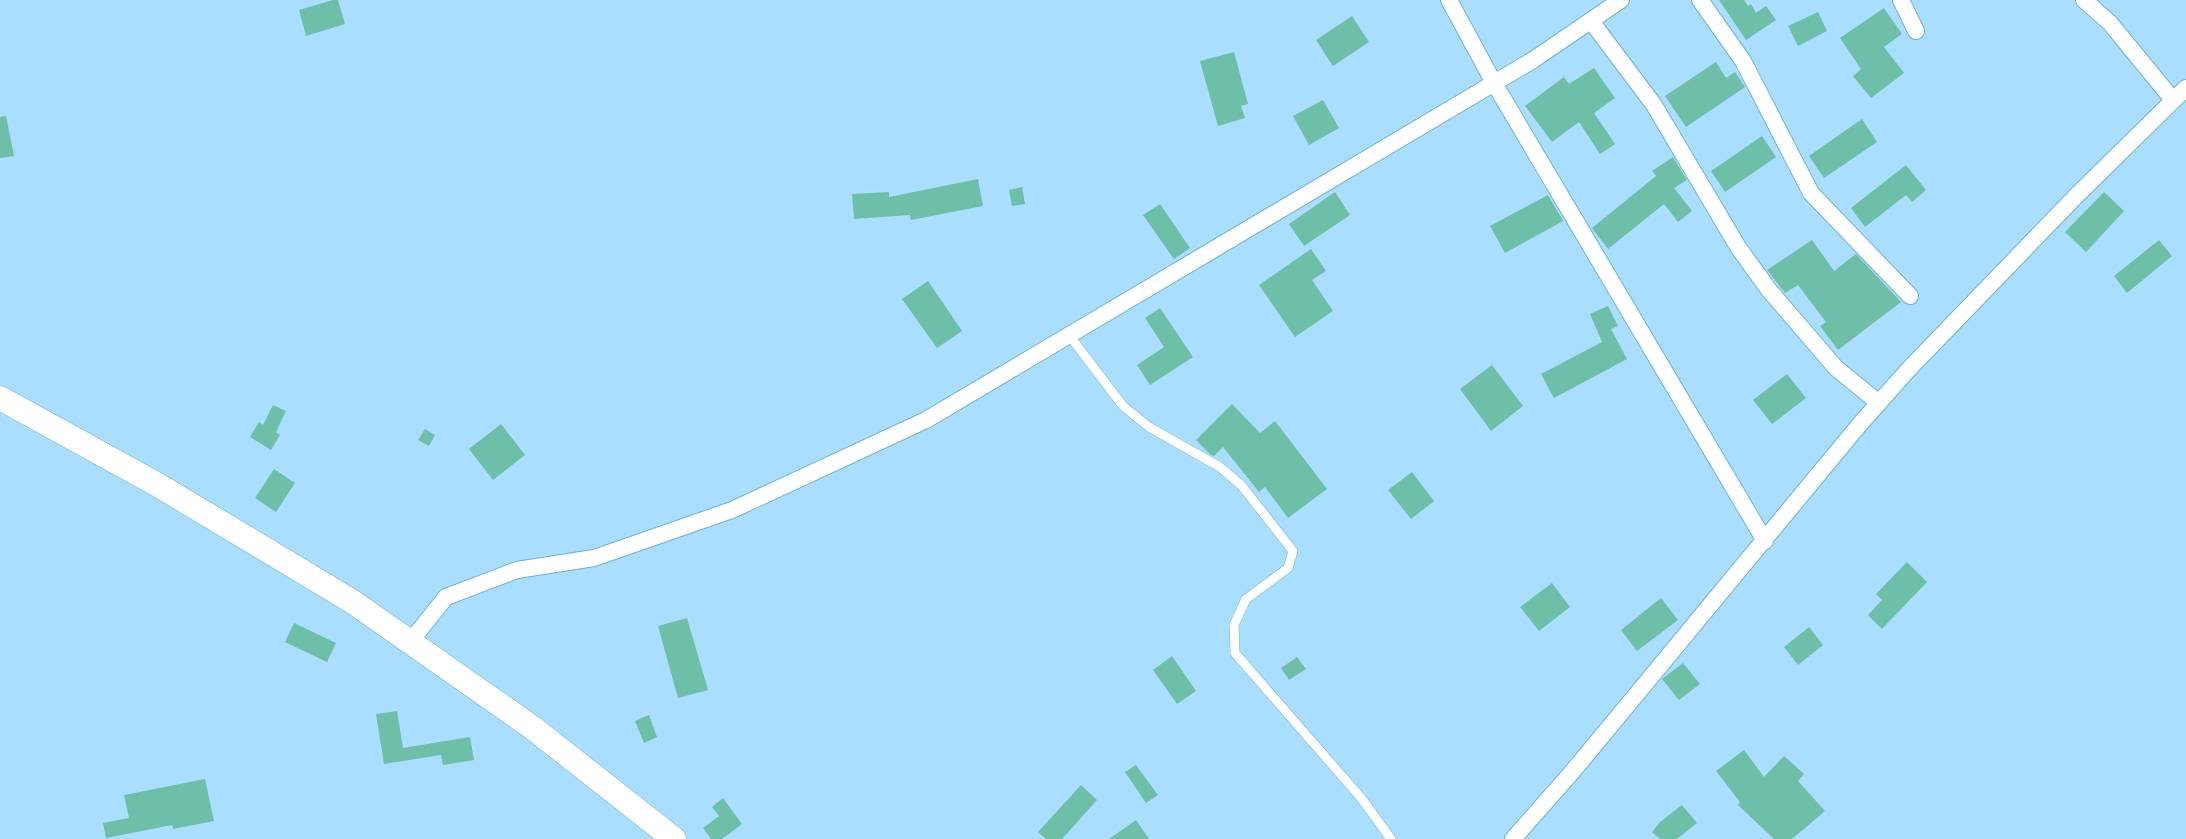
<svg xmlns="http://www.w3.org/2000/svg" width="2186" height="839" font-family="'Work Sans',sans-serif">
<rect width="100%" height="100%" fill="#a9defe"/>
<path fill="#6dbfa8" d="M333,0h5l7,24 -39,12 -7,-26z
M1719,0h25l4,6 3,-2 5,9 10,-7 10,14 -30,20z
M1884,8l18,26 -18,13 20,26 -33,25 -18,-22 8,-7 -21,-31z
M1818,12l9,19 -29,15 -10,-20z
M1352,16l17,26 -36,24 -17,-26z
M1234,52l14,52 -7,2 4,12 -27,8 -18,-65z
M1716,62l10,16 9,-6 10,15 -59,40 -21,-31z
M1594,68l21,30 -21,15 21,31 -15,10 -21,-32 -27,20 -27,-36 39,-29 5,7z
M1323,100l16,28 -30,17 -16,-29z
M6,116l8,40 -14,2v-41z
M1862,119l15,23 -53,36 -15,-22z
M1762,136l14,21 -51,35 -14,-21z
M1673,157l14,23 -13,8 18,23 -14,11 -14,-18 -56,45 -16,-21 64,-52 -4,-5z
M1906,165l20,25 -14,12 -6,-7 -41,32 -14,-19z
M978,179l5,27 -72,14 -1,-5 -56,4 -2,-25 37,-2v5z
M1022,187l3,17 -13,2 -3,-16z
M1335,192l15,23 -46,31 -15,-22z
M2104,192l20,19 -38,41 -21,-20z
M1548,195l15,26 -58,32 -15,-27z
M1160,204l30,44 -16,11 -31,-44z
M1812,240l22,31 22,-17 45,48 -63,48 -18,-24 6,-4 -28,-37 -13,8 -18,-23z
M2159,240l13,16 -45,37 -13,-17z
M1311,249l15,22 -14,9 21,31 -38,26 -36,-52z
M928,281l34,50 -25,17 -35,-49z
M1608,306l10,20 -7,3 16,30 -73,39 -13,-24 61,-32 -12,-28z
M1160,308l33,49 -43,28 -13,-20 27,-18 -19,-29z
M1492,365l31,41 -32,25 -31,-42z
M1787,374l19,24 -34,26 -19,-24z
M1232,404l28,29 15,-12 52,68 -39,29 -23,-31 -6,5 -36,-45 -9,9 -3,-1 -15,-15z
M273,405l13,6 -10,21 4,3 -9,15 -21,-13 9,-15 4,3z
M501,424l24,31 -32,25 -24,-31z
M425,429l10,6 -6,11 -11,-6z
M274,469l21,14 -19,29 -21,-14z
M1412,472l22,29 -23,18 -23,-29z
M1907,562l20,20 -45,47 -14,-14 14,-15 -6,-6z
M1552,583l18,24 -31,24 -19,-24z
M1661,598l17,22 -41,31 -16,-21z
M687,618l21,72 -30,8 -20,-72z
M294,623l42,20 -9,19 -42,-20z
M1809,627l14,18 -25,20 -14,-18z
M1172,656l24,35 -19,13 -24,-34z
M1297,657l9,12 -17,11 -8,-12z
M1683,663l17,21 -21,16 -17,-21z
M397,711l6,37 67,-11 4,23 -31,5 -2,-10 -57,9 -8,-50z
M649,715l8,22 -13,6 -9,-22z
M1744,750l20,27 20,-21 20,18 -6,7 27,30 -33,28h-18l-36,-34 2,-3 -24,-31z
M1136,765l22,30 -12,8 -21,-31z
M205,779l9,42 -41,8 -1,-4 -66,13 -3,-15 26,-5 -5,-23z
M1081,785l16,15 -35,39h-16l-8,-7z
M723,798l19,26 -20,15h-11l-8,-11 16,-12 -7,-9z
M1682,805l15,18 -20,16h-17l-8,-7 8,-10z
M1136,820l13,19h-40z"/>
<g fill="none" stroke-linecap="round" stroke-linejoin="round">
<g stroke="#6eb1d7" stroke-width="10">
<path id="service" d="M1069,335l54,71 26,21 71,40 22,19 51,65 -5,17 -42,31 -12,26 1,28 127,146 29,40"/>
</g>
<g stroke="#6eb1d7" stroke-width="18">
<path id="minor" d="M1449,0l45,83 271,458
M1700,0l43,61 68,132 99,103
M1901,0l15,31
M2084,0l26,23 63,77
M1591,21l63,84 84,142 31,43 67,78 43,35
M410,642l36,-45 71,-27 77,-12 138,-48 194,-90 607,-360 88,-60
M1513,839l60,-68 287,-347 48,-54 169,-175 109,-107"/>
</g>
<g stroke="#6eb1d7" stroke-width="25">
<path id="secondary" d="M0,398l158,87 195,117 180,126 141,111"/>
</g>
<use href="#service" stroke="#fff" stroke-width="9"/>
<use href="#minor" stroke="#fff" stroke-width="16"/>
<use href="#secondary" stroke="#fff" stroke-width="24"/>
</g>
</svg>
